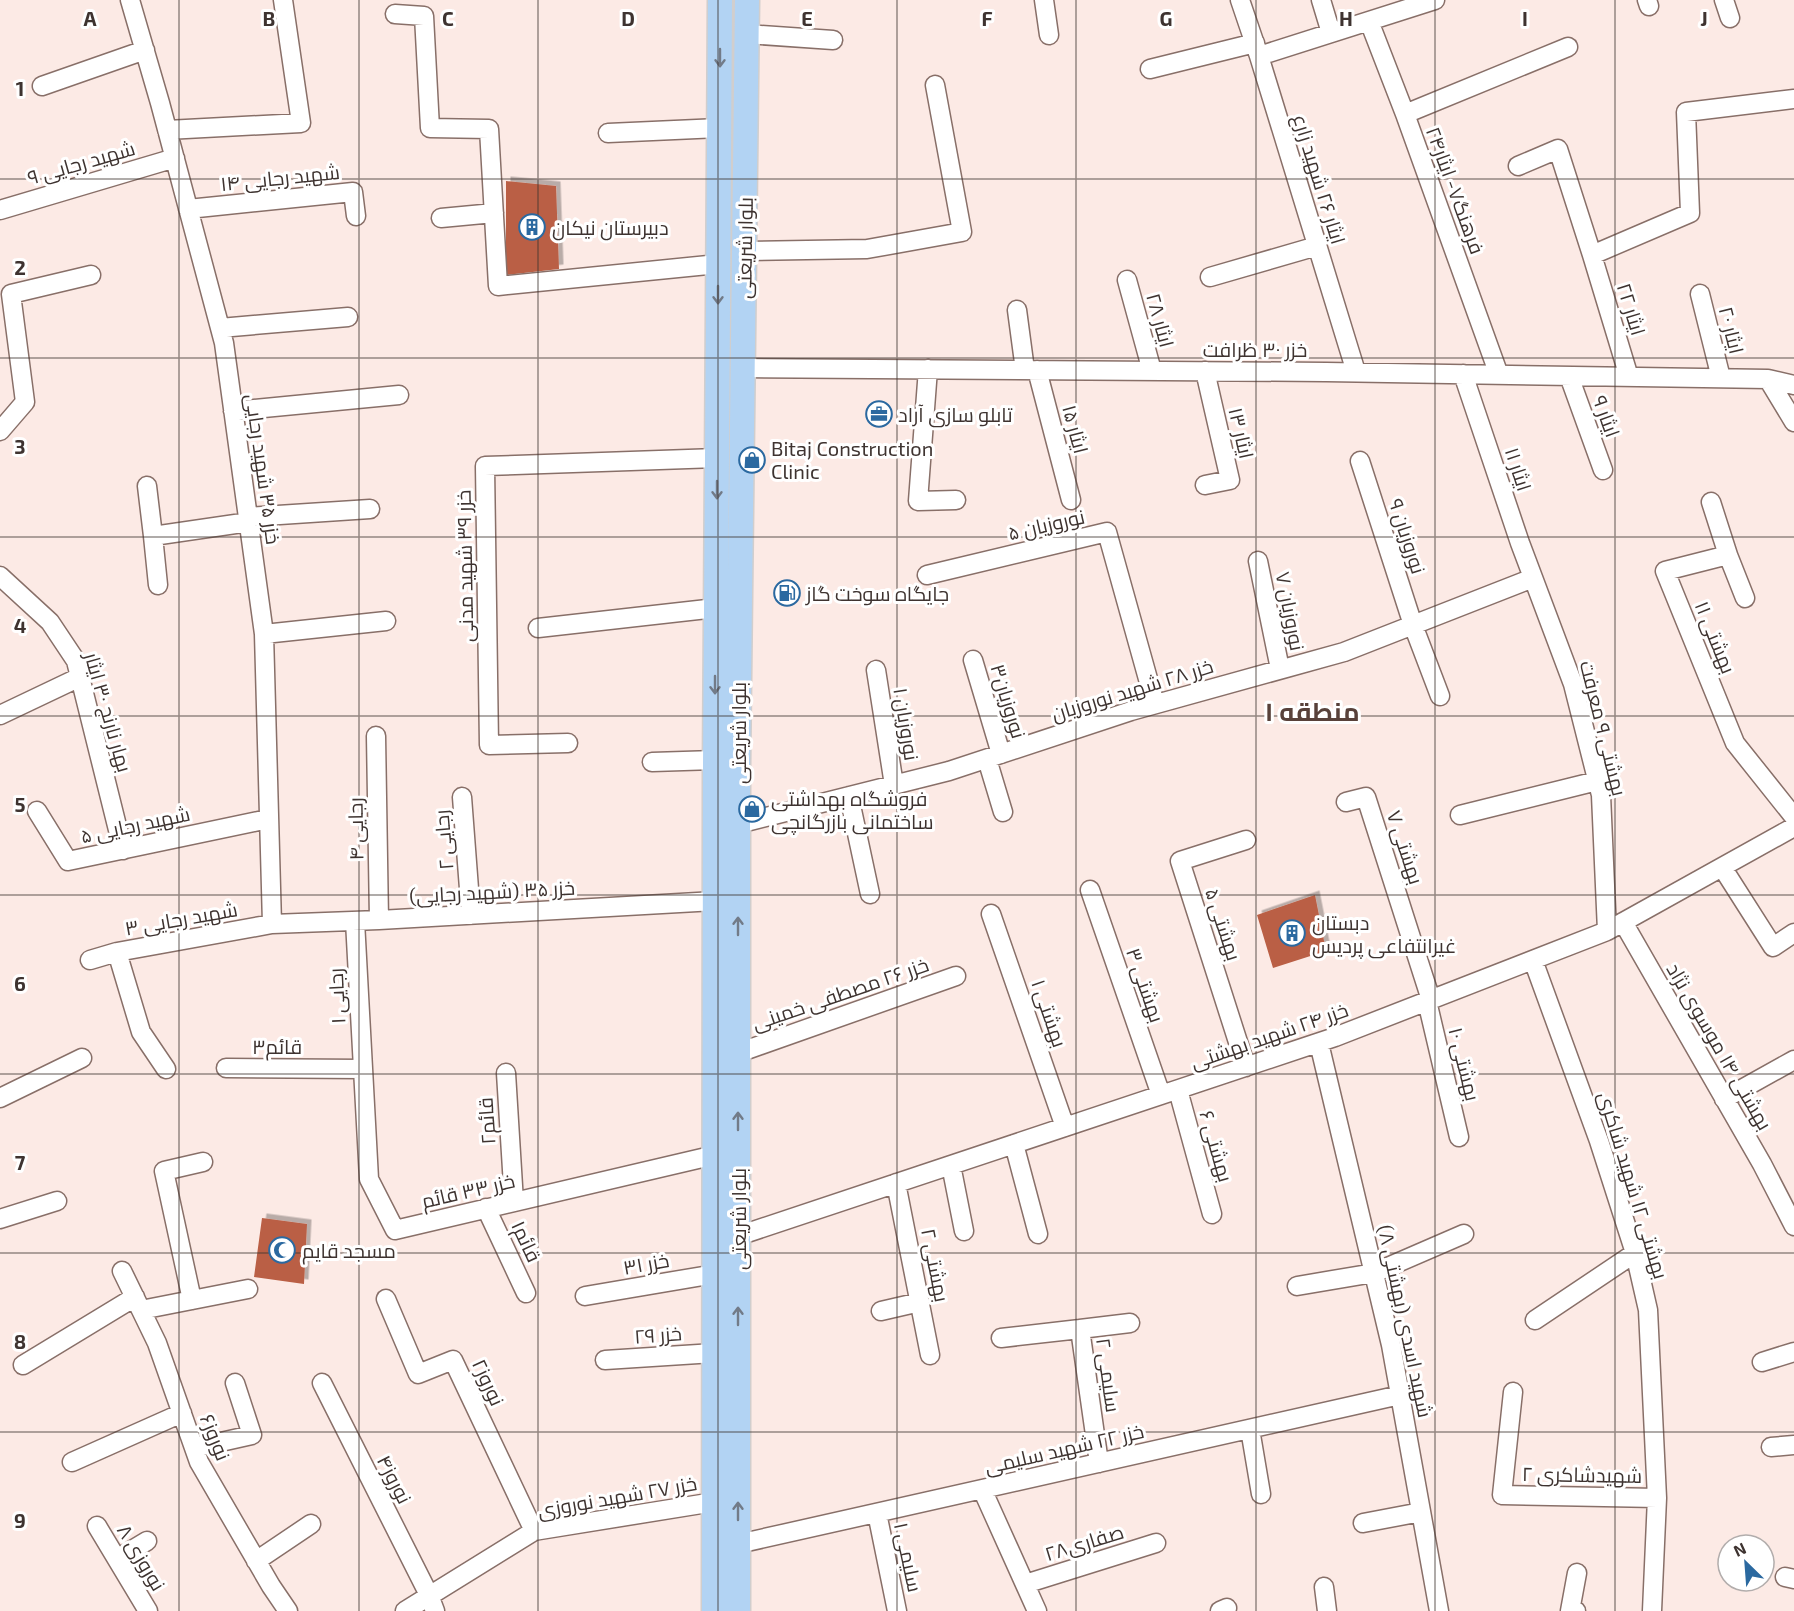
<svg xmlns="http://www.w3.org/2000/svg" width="1794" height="1611" font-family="'Exo 2',Cairo,sans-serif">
<defs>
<filter id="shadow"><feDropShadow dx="4.5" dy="-4.5" stdDeviation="0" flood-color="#0004"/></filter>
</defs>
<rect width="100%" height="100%" fill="#fceae5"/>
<path fill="#ba5f44" filter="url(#shadow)" d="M506,181l50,5 3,83 -53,6z
M1315,895l11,56 -53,17 -16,-53z
M262,1218l45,6 -3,60 -50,-7z"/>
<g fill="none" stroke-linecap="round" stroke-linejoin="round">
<g stroke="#886f68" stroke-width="21">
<path id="minor" d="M130,0l30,103 64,240 40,291 8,290
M1044,0l5,35
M1240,0l19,56 97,316
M1321,0l10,33
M1647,0l2,6
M1724,0l6,18
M395,14l29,2 6,112 59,1 9,157 220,-22
M1369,21l36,93 94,261
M746,34l87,6
M1259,56l176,-56
M1150,69l105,-26
M42,86l103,-36
M1405,114l163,-67
M167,130l134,-7 -18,-123
M608,133l111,-5
M1518,166l40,-17 34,106 37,122
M188,209l165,-17 3,24
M0,210l175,-52
M441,218l53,-5
M744,251l123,-2 95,-17 -27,-147
M1592,255l98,-42 -4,-101 108,-13
M1210,277l107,-31
M1127,280l25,91
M1700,294l21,84
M1017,310l8,60
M220,328l128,-11
M742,368l584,4 442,7 26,6
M928,369l-10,132 38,-1
M1037,370l34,130
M1463,374l57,169 53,141 28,111 6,136
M1569,376l34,94
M1768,379l26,43
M233,411l166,-16
M0,431l25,-29 -14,-108 80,-19
M1360,461l53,164 27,71
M1205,485l25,-5 -25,-109
M147,486l6,50 96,-14
M1711,502l17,53 -63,16 70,172 59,74
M248,517l122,-8
M153,536l5,49
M1728,555l17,43
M1258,561l22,108
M927,575l180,-43 48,172
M0,576l50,46 26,39 47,189
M538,628l178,-20
M264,634l122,-13
M973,660l28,94
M876,670l18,115
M0,715l80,-38
M376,736l3,184
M568,743l-79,2 -4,-279 232,-8
M987,759l16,53
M652,762l63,-2
M849,796l21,98
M462,797l9,118
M1346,802l20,-5 65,203
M37,811l31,50 200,-42
M1460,815l137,-34
M738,824l211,-53 182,-60 213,-59 189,-74
M1722,867l51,80 21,-14
M1090,890l71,205
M991,914l74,213
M355,921l14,258 26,51 320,-75
M1623,922l139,242 32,62
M90,960l27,-8
M1533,960l66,181 36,112 13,57 9,188 -5,113
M1427,1001l32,136
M1319,1043l72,302 48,266
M738,1053l218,-77
M1246,1067l-66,-206 66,-21
M226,1068l137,1
M166,1069l-25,-37 -24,-80 155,-28 107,-4 336,-19
M506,1073l8,129
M1178,1090l34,124
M0,1098l82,-40
M1724,1099l70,-39
M1014,1144l24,90
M951,1165l13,66
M896,1183l34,172
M486,1208l40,85
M0,1219l57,-18
M738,1236l597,-199 272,-106 187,-104
M122,1271l35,72 42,119 72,124 17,25
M1297,1286l77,-13 90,-39
M585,1296l130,-22
M386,1299l32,75 35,-14 81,171
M192,1300l-28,-129 39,-9
M141,1310l107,-21
M881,1311l39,-9
M1535,1320l100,-67
M1080,1329l50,-6
M1001,1338l79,-9 19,134
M605,1360l109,-7
M1762,1362l32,-10
M23,1365l112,-68
M322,1383l107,212 6,16
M1513,1392l-11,103 155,3
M1250,1429l11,65
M1771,1447l23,-2
M194,1448l58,-13 -17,-52
M72,1462l110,-49
M982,1489l55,122
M877,1513l20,98
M1363,1523l58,-11
M97,1526l51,85
M738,1544l662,-149
M117,1559l30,-18
M256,1561l55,-37
M1785,1577l9,2
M1025,1584l131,-41
M1324,1587l3,24
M405,1611l129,-80 180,-29
M1220,1611l7,-3
M1576,1611h-6l7,-38"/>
</g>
<g stroke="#d1cecd" stroke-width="27">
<path id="major" d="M714,1611l1,-846 5,-765
M738,1611v-845l9,-766"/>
</g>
<use href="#minor" stroke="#fff" stroke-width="18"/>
<use href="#major" stroke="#b2d3f3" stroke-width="24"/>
</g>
<defs><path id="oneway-shaft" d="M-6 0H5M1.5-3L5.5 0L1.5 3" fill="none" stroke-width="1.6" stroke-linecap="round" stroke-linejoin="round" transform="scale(1.5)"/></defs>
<g stroke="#727b88">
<use href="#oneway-shaft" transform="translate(720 58) rotate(90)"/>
<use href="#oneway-shaft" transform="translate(718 295) rotate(90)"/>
<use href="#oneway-shaft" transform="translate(717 490) rotate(90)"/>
<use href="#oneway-shaft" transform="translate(715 685) rotate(90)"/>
<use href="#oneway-shaft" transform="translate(738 926) rotate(-90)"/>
<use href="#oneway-shaft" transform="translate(738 1121) rotate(-90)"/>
<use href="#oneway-shaft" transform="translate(738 1316) rotate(-90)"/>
<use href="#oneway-shaft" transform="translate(738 1511) rotate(-90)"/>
</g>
<path fill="none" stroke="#3e3330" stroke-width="1.5" stroke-opacity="0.55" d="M179,0v1611M359,0v1611M538,0v1611M718,0v1611M897,0v1611M1076,0v1611M1256,0v1611M1435,0v1611M1615,0v1611M0,179h1794M0,358h1794M0,537h1794M0,716h1794M0,895h1794M0,1074h1794M0,1253h1794M0,1432h1794"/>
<defs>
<g id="building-ring" transform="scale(1.35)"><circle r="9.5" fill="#fff" stroke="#2b69a0" stroke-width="1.5"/><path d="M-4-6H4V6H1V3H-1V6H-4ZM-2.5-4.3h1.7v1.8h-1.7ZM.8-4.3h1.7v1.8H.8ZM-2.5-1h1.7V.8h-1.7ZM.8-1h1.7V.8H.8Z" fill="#2b69a0"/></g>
<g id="office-ring" transform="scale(1.35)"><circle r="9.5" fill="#fff" stroke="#2b69a0" stroke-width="1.5"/><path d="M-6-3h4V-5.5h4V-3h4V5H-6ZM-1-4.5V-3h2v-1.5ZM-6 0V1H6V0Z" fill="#2b69a0"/></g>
<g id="shop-ring" transform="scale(1.35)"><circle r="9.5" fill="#fff" stroke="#2b69a0" stroke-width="1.5"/><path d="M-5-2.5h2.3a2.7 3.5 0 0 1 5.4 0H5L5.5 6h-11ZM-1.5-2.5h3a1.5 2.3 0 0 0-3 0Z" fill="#2b69a0"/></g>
<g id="fuel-ring" transform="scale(1.35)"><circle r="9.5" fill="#fff" stroke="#2b69a0" stroke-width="1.5"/><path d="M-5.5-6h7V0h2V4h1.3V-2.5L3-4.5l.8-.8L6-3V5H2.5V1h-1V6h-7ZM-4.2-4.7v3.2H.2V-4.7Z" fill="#2b69a0"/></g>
<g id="mosque-ring" transform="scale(1.35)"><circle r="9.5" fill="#fff" stroke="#2b69a0" stroke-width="1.5"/><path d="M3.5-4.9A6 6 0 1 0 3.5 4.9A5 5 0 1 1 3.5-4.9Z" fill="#2b69a0"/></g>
</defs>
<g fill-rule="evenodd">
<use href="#building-ring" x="532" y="227"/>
<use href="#office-ring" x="879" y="414"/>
<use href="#shop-ring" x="752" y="460"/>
<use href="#fuel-ring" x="787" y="593"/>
<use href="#shop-ring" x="752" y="809"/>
<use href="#building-ring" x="1292" y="933"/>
<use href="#mosque-ring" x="282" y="1250"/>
</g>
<g text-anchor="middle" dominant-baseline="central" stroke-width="6" stroke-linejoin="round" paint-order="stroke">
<g font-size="20" fill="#3e3330" stroke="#fff">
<text transform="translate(81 162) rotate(-16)">شهید رجایی ۹</text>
<text transform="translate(280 177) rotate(-6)">شهید رجایی ۱۴</text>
<text transform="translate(1320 179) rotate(73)">ایثار ۲۶ شهید زارع</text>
<text transform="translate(1456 190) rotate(70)">فرهنگ۷- ایثار۲۴</text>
<text transform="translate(744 248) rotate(-89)">بلوار شریعتی</text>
<text transform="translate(1632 309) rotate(73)">ایثار ۲۲</text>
<text transform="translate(1161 320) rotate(75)">ایثار ۲۸</text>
<text transform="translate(1732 330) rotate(76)">ایثار ۲۰</text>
<text x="1255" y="349">خزر ۳۰ ظرافت</text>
<text transform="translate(1607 416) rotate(70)">ایثار ۹</text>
<text transform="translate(1076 429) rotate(75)">ایثار ۱۵</text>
<text transform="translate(1242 433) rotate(77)">ایثار ۱۳</text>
<text transform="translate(264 469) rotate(82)">خزر ۳۵ شهید رجایی</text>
<text transform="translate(1519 469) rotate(72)">ایثار ۱۱</text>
<text transform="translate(1046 524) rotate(-13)">نوروزیان ۵</text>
<text transform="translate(1408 536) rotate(72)">نوروزیان ۹</text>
<text transform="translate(464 566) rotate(-91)">خزر ۳۹ شهید مدنی</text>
<text transform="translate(1291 611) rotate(79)">نوروزیان ۷</text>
<text transform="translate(1716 637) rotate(68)">بهشتی ۱۱</text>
<text transform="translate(1132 689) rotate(-17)">خزر ۲۸ شهید نوروزیان</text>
<text transform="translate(1009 701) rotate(73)">نوروزیان۳</text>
<text transform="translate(109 712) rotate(74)">بهار نارنج ۳۰ ایثار</text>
<text transform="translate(907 724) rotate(81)">نوروزیان ۱</text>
<text transform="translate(1604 728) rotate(76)">بهشتی ۹ معرفت</text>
<text transform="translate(738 733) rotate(-90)">بلوار شریعتی</text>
<text transform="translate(135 824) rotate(-12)">شهید رجایی ۵</text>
<text transform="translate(355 829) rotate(-91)">رجایی ۴</text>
<text transform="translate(443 840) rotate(-95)">رجایی ۲</text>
<text transform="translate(1406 847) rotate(72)">بهشتی ۷</text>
<text transform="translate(492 891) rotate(-3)">خزر ۳۵ (شهید رجایی)</text>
<text transform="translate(181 918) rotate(-10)">شهید رجایی ۳</text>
<text transform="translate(1224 924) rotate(72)">بهشتی ۵</text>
<text transform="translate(1146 985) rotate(71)">بهشتی ۳</text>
<text transform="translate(840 993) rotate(-19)">خزر ۲۶ مصطفی خمینی</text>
<text transform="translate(336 996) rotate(-93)">رجایی ۱</text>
<text transform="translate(1050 1013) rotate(71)">بهشتی ۱</text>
<text transform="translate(1269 1035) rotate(-19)">خزر ۲۴ شهید بهشتی</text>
<text x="277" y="1046">قائم۳</text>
<text transform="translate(1720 1046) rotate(60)">بهشتی ۱۴ موسوی نژاد</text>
<text transform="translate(1465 1064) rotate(76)">بهشتی ۱۰</text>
<text transform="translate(486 1121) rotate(-94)">قائم۲</text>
<text transform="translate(1217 1146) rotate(74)">بهشتی ۶</text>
<text transform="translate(1634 1185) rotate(73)">بهشتی ۱۲ شهید شاکری</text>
<text transform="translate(468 1190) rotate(-13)">خزر ۳۳ قائم</text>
<text transform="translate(738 1219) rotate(-90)">بلوار شریعتی</text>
<text transform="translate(527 1241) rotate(65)">قائم۱</text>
<text transform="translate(646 1263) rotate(-10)">خزر ۳۱</text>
<text transform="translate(936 1265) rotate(79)">بهشتی ۲</text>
<text transform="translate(1406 1321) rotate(78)">شهید اسدی (بهشتی ۸)</text>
<text transform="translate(658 1334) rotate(-4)">خزر ۲۹</text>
<text transform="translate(1109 1375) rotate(82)">سلیمی ۲</text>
<text transform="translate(489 1382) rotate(65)">نوروز۲</text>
<text transform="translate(216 1437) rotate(68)">نوروز۶</text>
<text transform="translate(1064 1448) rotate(-13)">خزر ۲۲ شهید سلیمی</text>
<text transform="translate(1582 1474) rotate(1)">شهیدشاکری ۲</text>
<text transform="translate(395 1479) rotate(63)">نوروز۴</text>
<text transform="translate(617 1496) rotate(-10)">خزر ۲۷ شهید نوروزی</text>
<text transform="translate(1084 1542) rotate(-17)">صفاری۲۸</text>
<text transform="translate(142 1557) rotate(59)">نوروزی ۸</text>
<text transform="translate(909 1557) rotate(78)">سلیمی ۱</text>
</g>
<g font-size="20" fill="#3e3330" stroke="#fff" text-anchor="start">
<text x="552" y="227">دبیرستان نیکان</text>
<text x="898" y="414">تابلو سازی آراد</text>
<text x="771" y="448">Bitaj Construction<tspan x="771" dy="23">Clinic</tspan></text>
<text x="806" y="593">جایگاه سوخت گاز</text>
<text x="771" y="798">فروشگاه بهداشتی<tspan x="771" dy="23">ساختمانی بازرگانچی</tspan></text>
<text x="1312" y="922">دبستان<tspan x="1312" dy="23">غیرانتفاعی پردیس</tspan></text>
<text x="302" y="1250">مسجد قایم</text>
</g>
<g font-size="26" font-weight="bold" fill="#58413a" stroke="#fff">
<text x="1312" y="710">منطقه ۱</text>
</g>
</g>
<g font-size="20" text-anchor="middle" font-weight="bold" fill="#3e3330" stroke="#fff" stroke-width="6" stroke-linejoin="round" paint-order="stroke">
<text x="90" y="26">A</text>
<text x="269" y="26">B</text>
<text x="448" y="26">C</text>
<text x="628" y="26">D</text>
<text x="807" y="26">E</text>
<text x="987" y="26">F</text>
<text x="1166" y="26">G</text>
<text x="1346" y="26">H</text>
<text x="1525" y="26">I</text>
<text x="1704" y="26">J</text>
<text x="20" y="96">1</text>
<text x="20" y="275">2</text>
<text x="20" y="454">3</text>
<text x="20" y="633">4</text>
<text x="20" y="812">5</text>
<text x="20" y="991">6</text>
<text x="20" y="1170">7</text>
<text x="20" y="1349">8</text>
<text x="20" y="1528">9</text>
</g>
<g transform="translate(1746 1563) rotate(335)"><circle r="28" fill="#ffffff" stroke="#b2adac" stroke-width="1.5"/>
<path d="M0-4.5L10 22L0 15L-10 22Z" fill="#2b69a0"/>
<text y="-9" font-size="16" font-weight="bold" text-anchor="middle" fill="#3e3330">N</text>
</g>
</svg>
